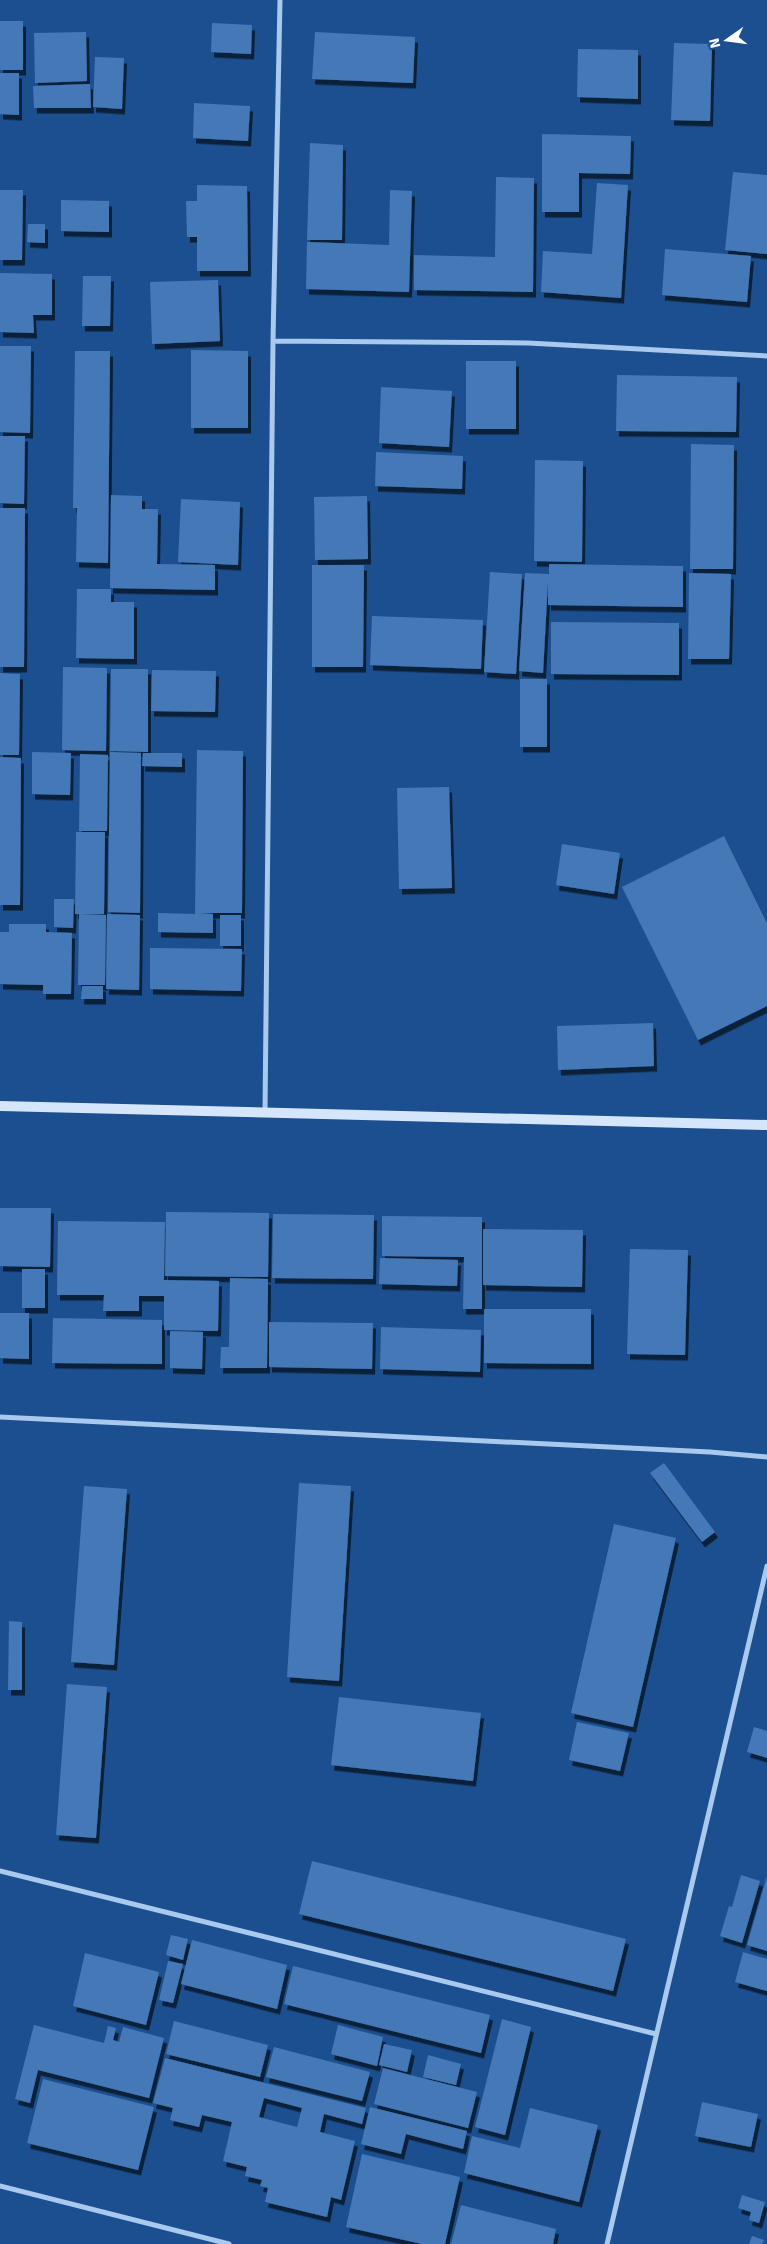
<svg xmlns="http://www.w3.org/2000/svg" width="767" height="2244" font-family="Signika,sans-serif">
<defs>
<filter id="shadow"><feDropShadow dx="3" dy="5.5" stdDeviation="0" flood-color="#0009"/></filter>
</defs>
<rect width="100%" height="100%" fill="#1b4f8f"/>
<path fill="#4478b7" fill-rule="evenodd" filter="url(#shadow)" d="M0,21h23v49h-23z
M212,23l40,2 -1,29 -40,-2z
M86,32l1,49 -52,2 -1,-50z
M315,32l100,5 -2,46 -101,-4z
M674,43l38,1 -2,77 -39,-1z
M578,49l60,1v49l-61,-2z
M95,57l29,1 -2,51 -29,-2z
M0,73h19v42l-19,-1z
M90,84l1,24h-57l-1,-22z
M194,103l56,3 -2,35 -55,-3z
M542,134l89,2 -1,38 -51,-1v39h-37z
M310,143l33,2 -1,95h-35z
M733,172l34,3v79l-42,-4z
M496,177l38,1 -1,114 -119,-2v-35l81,2z
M597,183l31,2 -7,113 -80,-6 2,-41 49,3z
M197,185l50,1 1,85h-51v-34h-10l-1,-36h11z
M0,190h23l-1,70h-22z
M390,190l22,1 -3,101 -103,-3 1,-47 82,3z
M61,200l48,1v31l-48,-1z
M28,224h17v19l-18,-1z
M665,249l86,7 -4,46 -85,-7z
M0,273l52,1v41h-19l1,18 -34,-1z
M83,276h28l-1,50h-28z
M218,280l2,61 -68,3 -2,-62z
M0,346h31l-1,87 -30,-1z
M191,350l57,1v77h-57z
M75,351h35l-2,212 -32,-1 1,-54h-4z
M466,361h50v68h-50z
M617,375l120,2 -1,55 -120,-1z
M381,387l71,4 -3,56 -70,-4z
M0,436h25l-1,68 -24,-1z
M691,444l43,1 -1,124h-43z
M376,452l87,4 -1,33 -87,-3z
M535,460l48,1 -1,101 -48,-1z
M111,495l31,1v13h16l-1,55 58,1v25l-105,-2z
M367,496l1,63 -53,1 -1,-63z
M181,499l59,3 -2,63 -60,-3z
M0,508h25l-1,159h-24z
M549,564l134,2v41l-135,-2v-24l-5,92 -24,-2 6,-98 24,1z
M312,565h52l-1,102h-51z
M490,572l32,2 -6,100 -32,-2z
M689,573l42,1 -2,85h-41z
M77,589h34v13h23v57l-58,-1z
M372,616l111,4 -2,49 -111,-4z
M551,622l128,1v52l-128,-1z
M63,667l44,1 -1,83 -44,-1z
M111,669h37v83l-38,-1z
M152,670l64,1 -1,41 -64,-1z
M0,673l20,1 -1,81h-19z
M520,679h27v68h-27z
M197,750l46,1 -1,162h-43l14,1v19l-55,-1v-19l37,1z
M32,752l39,1 -1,42 -38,-1z
M110,752l31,1 -1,160 -32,-1z
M143,753h39v14l-40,-1z
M80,754l28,1 -1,76h-28z
M0,757l21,1 -1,147h-20z
M449,787l3,101 -53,1 -2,-101z
M76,832h29l-1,82h-29z
M724,836l43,87v83l-69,34 -76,-153z
M562,844l58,9 -6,41 -58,-9z
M54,899h20l-1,29 -19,-1z
M79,914l27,1 -1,70h-27z
M107,914l33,1 -1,75 -33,-1z
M220,915h21v31h-21z
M9,924h37v8l26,1 -1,61h-28v-9l-43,-1v-52h9z
M150,948l92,1 -1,42 -91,-2z
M82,986h21v13h-22z
M653,1023l1,43 -96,4 -1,-44z
M0,1208h51l-1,59 -50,-1z
M166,1212l103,1 -1,64 -103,-1z
M273,1214l101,1 -1,64 -101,-1z
M382,1216l100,1v92h-19l1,-52 -82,-1z
M58,1221l107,1 -1,58 55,1 -1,50 -54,-1v-34h-25v15h-36l1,-16h-47z
M483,1229l100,1 -1,57 -99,-2z
M630,1249l58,1 -3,105 -58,-1z
M380,1258l78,2 -1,26 -78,-2z
M22,1269h23v39h-23z
M230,1278l38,1 -1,89h-47l1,-21h8z
M484,1309h107v55l-107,-1z
M0,1313h29v46l-29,-1z
M53,1318l109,2v44l-110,-1z
M269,1322l104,1 -1,46 -103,-2z
M381,1327l100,3 -1,42 -100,-3z
M170,1331l33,1 -1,37 -32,-1z
M664,1463l51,69 -13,10 -52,-69z
M299,1483l52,3 -12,195 -52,-4z
M84,1486l43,3 -13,176 -43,-3z
M614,1524l62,14 -43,189 -62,-14z
M9,1621l13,1v68h-14z
M67,1684l40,3 -11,151 -40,-3z
M339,1697l142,16 -8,68 -142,-16z
M577,1722l52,11 -9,38 -51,-11z
M754,1727l13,4v27l-20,-6z
M312,1861l314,78 -13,52 -314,-77z
M741,1875l19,6 -18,62 -22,-7 9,-30 3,1z
M767,1876v75l-20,-6z
M171,1935l17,4 -5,21 -17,-5z
M192,1940l95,25 -10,44 -96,-25z
M743,1952l24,7v32l-32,-9z
M85,1953l74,19 -13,53 -73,-19z
M168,1961l15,3 -10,39 -14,-3z
M293,1966l197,49 -9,38 -197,-49z
M502,2019l29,8 -26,108 -30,-8z
M174,2021l94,24 -8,32 -94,-23z
M34,2025l70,18 4,-17 8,2 -3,12 6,2 4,-15 41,11 -15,60 -111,-28 -8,33 -15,-4z
M338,2025l45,12 -6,29 -46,-12z
M384,2044l28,6 -5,22 -28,-7z
M274,2047l96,25 -8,29 -96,-24z
M428,2055l33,9 -5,21 -33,-8z
M165,2058l201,50 -4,16 -38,-10 -4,18 35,9 -14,59 -10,-3 -4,20 -62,-15 3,-14 -8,-2 2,-6 -17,-4 2,-9 -24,-6 9,-39 -30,-7 -3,12 -29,-7 3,-12 -20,-5zM264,2098l38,10 -5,19 -38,-10z
M383,2068l94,24 -9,36 -94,-24z
M43,2079l111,28 -16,63 -111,-27z
M702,2102l56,12 -7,33 -56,-11z
M370,2107l97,24 -4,18 -57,-15 -5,20 -40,-10z
M530,2108l68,17 -19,77 -115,-29 8,-37 48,12z
M362,2154l98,23 -15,67h-23l-76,-17z
M742,2195l23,7 -6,21 -10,-3 2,-8 -13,-4z
M461,2205l95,24 -3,15h-102z
M752,2236l12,4 -2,4h-13z"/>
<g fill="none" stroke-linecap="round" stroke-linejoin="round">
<path stroke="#a9c9ee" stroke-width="5" d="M273,341l255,2 239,13
M265,1112l8,-771 7,-341
M0,1417l710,35 57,5
M0,1871l656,163
M0,2186l229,58
M607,2244l160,-678"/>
<path stroke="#d6e6fa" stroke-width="10" d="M0,1106l767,19"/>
</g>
<g transform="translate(727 40) rotate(256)" stroke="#1b4f8f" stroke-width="4" paint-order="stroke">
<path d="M0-4L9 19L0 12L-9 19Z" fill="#ffffff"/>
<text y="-8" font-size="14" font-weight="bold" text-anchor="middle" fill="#ffffff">N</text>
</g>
</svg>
